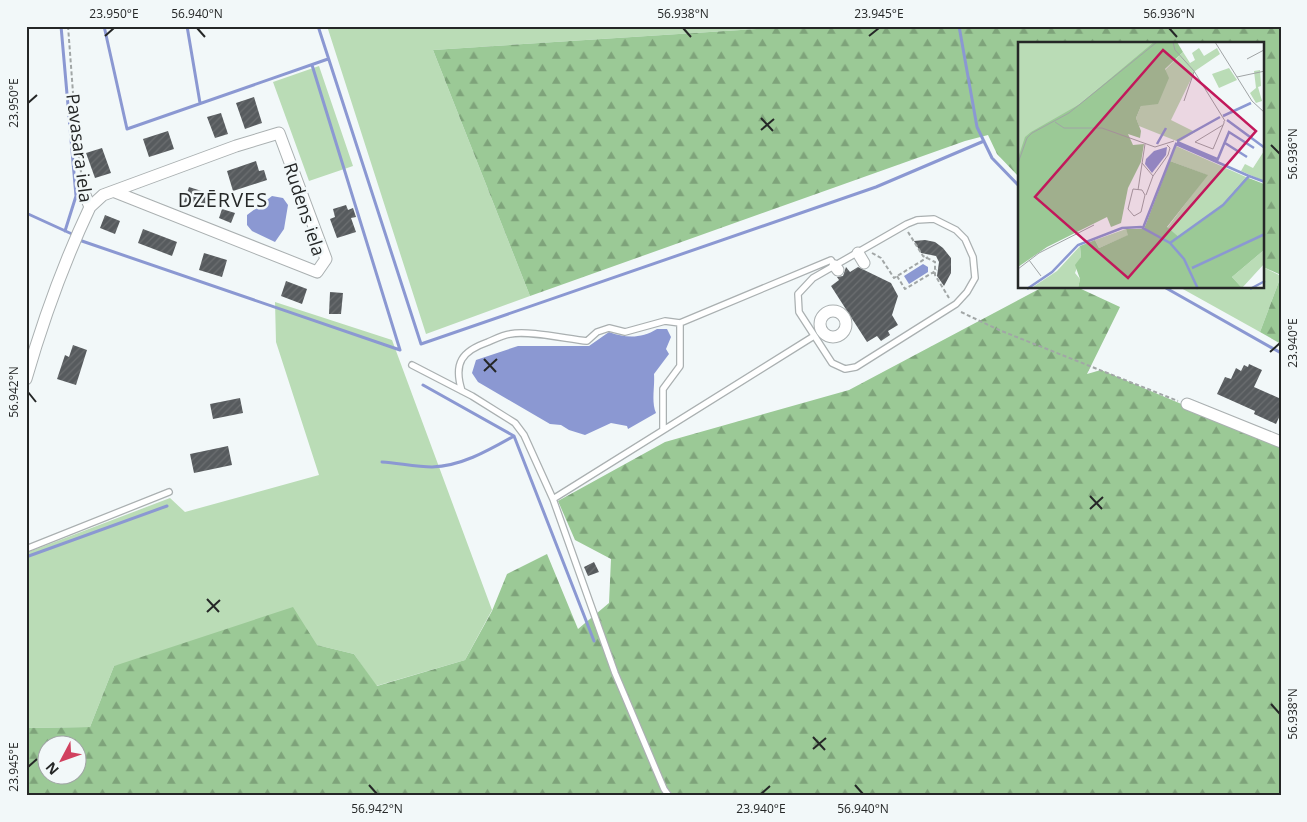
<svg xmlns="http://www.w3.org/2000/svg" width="1307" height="822" font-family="'Open Sans',sans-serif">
<defs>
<pattern id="forest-firs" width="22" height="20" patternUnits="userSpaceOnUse" patternTransform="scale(1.25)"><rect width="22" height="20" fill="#9bc996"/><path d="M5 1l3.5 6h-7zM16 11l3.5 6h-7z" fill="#7ea37a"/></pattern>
<pattern id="building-hatch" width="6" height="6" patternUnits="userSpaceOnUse" patternTransform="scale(1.25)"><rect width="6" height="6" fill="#575b5e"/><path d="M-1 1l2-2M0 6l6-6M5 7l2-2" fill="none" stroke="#6c6f71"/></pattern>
</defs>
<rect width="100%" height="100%" fill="#f2f8f9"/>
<path fill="#badcb6" d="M327,26h475l-369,24 97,246 -104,38z
M319,66l34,100 -44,15 -36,-99z
M1263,267l18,9 -21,56 -79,-44h82z
M275,302l117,38 100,270 -27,50 -89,26 -22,-32 -37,-9 -203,21 -24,61 -64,1v-175l144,-55 15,14 134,-37 -43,-133z"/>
<path fill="url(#forest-firs)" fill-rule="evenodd" d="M802,26h479v249l-18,-8v-223h-244v133l-22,-23 -9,-19 -23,6 -435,155 -97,-246z
M1281,276v68l-21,-12z
M1041,288h38l41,19 -33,67 14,-4 180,76v350h-1255v-68l64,-1 24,-61 179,-59 24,38 37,9 23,32 88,-26 27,-49 15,-37 40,-20 31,75 31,-26 2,-44 -36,-19 -17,-39 107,-59 184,-52zM48,744h30v30h-30z"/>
<path fill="#8b98d2" d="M272,196l11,2 5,7 -4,24 -9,13 -23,-11 -5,-6v-10z
M923,264l5,3v5l-19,12 -5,-8z
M657,329h10l4,8 -5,12 3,5 -15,20c1,14 -3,27 2,39l-28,16 -1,-3 -16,-3 -26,12 -16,-5 -8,-5 -11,-1 -72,-42 -6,-9 4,-13 42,-14h71l20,-14c16,6 32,7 48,-3z"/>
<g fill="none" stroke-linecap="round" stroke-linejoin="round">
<path stroke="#8b98d2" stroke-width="3" d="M61,26l15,170 -11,35
M104,26l23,103 201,-70
M187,26l13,77
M318,26l103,318 455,-157 108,-46
M959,26l18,101 15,31 27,28
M312,65l88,285
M26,213l46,21
M79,240l321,110
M1166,288l115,65
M423,385l91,51 80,205
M382,462c16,1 34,5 50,5 30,-1 57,-17 82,-31
M26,557l141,-51"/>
</g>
<path fill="url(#building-hatch)" d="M254,97l8,26 -17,6 -9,-26z
M221,113l7,21 -13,4 -8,-21z
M168,131l6,18 -25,8 -6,-18z
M102,148l9,25 -16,5 -9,-25z
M256,161l3,10 5,-1 3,10 -34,11 -6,-20z
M189,187l28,9 -12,4 3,2 -2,7 -22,-7z
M346,205l2,5 5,-2 3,9 -5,1 5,14 -19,6 -7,-19 5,-2 -2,-8z
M222,209l13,4 -4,10 -12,-5z
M105,215l15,6 -5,13 -15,-6z
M143,229l34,13 -5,14 -34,-13z
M925,240l10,2 8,6 8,10v15l-7,13 -7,-10 2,-14 -3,-6 -15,-3 -7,-12z
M204,253l23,7 -5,17 -23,-7z
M846,267l4,5 8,-5 33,16 7,13 -6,19 6,10 -10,6 2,4 -9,6 -4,-5 -10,6 -36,-56 8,-6 -2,-3 6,-1z
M286,281l21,8 -5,15 -21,-8z
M330,292l13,1 -2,21h-12z
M73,345l14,5 -11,35 -19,-6 8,-24 4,2z
M1249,364l13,6 -8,17 27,12v14l-5,11 -22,-10 1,-3 -38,-17 8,-17 6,2 5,-11 5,3 3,-6 4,2z
M240,398l3,15 -30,6 -3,-15z
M228,446l4,19 -38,8 -4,-19z
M594,562l5,10 -11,4 -4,-9z"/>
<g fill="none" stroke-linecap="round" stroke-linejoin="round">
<g stroke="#aab0b1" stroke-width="8">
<path id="service" d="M934,219l22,11 9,9 8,18 2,21 -8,14 -11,12 -100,63 -11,2 -13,-6 -33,-51 -1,-18 15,-16 94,-54 10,-4z
M412,365l60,31 43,27 9,12 29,64 62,174 49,116 5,7
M462,391c-9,-28 0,-40 26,-49 7,-3 15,-7 22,-8 18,-4 57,5 77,7l10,-9 12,-4 16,4 40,-11 15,2
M663,430v-41l17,-23v-43l151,-63 4,6
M553,499l261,-163
M26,549l143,-57"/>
</g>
<g stroke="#aab0b1" stroke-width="13">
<path id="minor" d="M90,207l13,-12 133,-49 43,-13 47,126 -9,13 -202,-80
M858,253l6,10
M835,266l3,4
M820 324a13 13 0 1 1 26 0a13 13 0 1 1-26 0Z
M26,379c17,-59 38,-117 64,-172l-5,-12
M1187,404l94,38"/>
</g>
<path stroke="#a1a6a6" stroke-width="2" stroke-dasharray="4 2.5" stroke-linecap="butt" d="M68,26l9,120 6,39
M939,26v1
M908,232l15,24 12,6v13l14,23
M872,253l9,5 13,20 34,-21
M897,276l8,13 32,-19
M961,312l38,18 179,71"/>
<use href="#service" stroke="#fff" stroke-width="5.5"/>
<use href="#minor" stroke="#fff" stroke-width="11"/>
</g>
<path fill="none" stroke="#252727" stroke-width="2" d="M197,28l8,9M683,28l8,9M1169,28l8,9M105,36l9,-8M869,36l10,-8M28,103l9,-8M761,118l12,13M761,130l13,-11M1271,145l9,9M1270,352l10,-9M484,359l12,13M484,371l13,-12M28,392l8,10M1090,496l12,13M1090,509l13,-12M207,599l12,13M207,612l13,-12M1271,704l9,10M813,737l12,13M813,749l13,-11M28,767l9,-8M369,785l8,9M855,785l8,9M761,794l9,-8"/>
<g text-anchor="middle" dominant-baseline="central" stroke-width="5" stroke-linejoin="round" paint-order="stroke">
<g font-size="18" fill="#252727" stroke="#f2f8f9">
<text transform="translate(80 148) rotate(83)">Pavasara iela</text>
<text transform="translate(305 209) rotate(72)">Rudens iela</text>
</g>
<g font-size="20" letter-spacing="1" fill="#252727" stroke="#f2f8f9">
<text x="223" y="199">DZĒRVES</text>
</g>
</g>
<g transform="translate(1018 42)">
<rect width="246" height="246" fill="#f2f8f9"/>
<path d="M181,6l5,8 13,-8 3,6 -25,17 -24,49 24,12 -16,10 -40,-16 -3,-8 5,-12 24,-36 18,-18 7,11 5,-3 -3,-7zM211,26l8,12 -18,8 -7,-14zM242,28l1,16 -3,1 4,14 -6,2 -6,-10 6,-5 -2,-17zM158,104l70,31 -26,30 -41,30 -12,-9 40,-53 -37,-14zM246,109v30l-23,-10 4,-7 8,4zM108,187l3,6 -30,13 -4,-8zM62,204l1,11 -6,16 5,6 -2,9 -48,1 27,-18zM246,208v14l-22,24 -10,-11z" fill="#badcb6"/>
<path d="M0,0h159l6,10 -18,17 4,9 -11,26 -17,2 -5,12 5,13 -1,7 -12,-4 5,11 11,-1 -3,18 -13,26 -7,35 -10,4 -4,-10 -60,30 -29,20zM152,119l38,14 -41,52 12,10 41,-30 26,-30 18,7v66l-32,27 10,11h-164l2,-9 -5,-14 6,-8 -1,-11 15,-6 4,8 29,-13 -2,-6h18z" fill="#9bc996"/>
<path d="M0,0h136l-74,62 -49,28 -6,5 -7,21z" fill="#badcb6"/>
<path d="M149,105l-1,8 -14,18 -7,-9 1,-5 8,-8z" fill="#8b98d2"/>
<path fill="none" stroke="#8b98d2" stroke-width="2.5" d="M205,74l28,-13M209,78l38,28M159,99l43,-24M159,100l40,17M207,101l22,14M139,102l9,-16M199,119l12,-29 25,16M231,134l16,6M125,186l33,-84 73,32 -26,29 -53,38M174,226l73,-34M9,247l25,-17 26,-27 44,-17 19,-1 29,16 14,16 14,30M232,247l15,-8"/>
<path fill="none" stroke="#a0a4a5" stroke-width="1" d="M155,0l2,8 19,21 31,50M197,0l37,59 13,12M229,17l17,-9M219,35l28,-6M166,59l10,-29M37,80l9,6h38l53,19 19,-6M205,83l-28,17 18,7 11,-26v-2M0,121l9,-25 5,-5 37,-20 88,-71M124,121l11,13 -7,19M135,134l15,-21 2,-7 -3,-3M115,147l9,1 3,5 -4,17 -7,4 -6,-7zM120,148l7,-46M11,218l12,16M0,227l21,-16 55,-28"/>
<path fill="#c2185b" fill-opacity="0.15" stroke="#c2185b" stroke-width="2.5" d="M145,8l93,81 -128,147 -93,-81z"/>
<rect width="246" height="246" fill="none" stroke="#252727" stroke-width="2.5"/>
</g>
<rect width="1307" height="822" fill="none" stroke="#f2f8f9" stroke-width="55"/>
<g transform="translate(62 760) rotate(229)"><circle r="24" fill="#f2f8f9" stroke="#a0a4a5"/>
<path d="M0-4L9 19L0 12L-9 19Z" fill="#d1415f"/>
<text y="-8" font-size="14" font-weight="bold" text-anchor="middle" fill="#252727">N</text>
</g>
<rect x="28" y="28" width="1252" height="766" fill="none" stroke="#252727" stroke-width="2"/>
<g font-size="12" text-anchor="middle" fill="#252727">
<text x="114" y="18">23.950°E</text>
<text x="197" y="18">56.940°N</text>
<text x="683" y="18">56.938°N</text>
<text x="879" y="18">23.945°E</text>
<text x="1169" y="18">56.936°N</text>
<text transform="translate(14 103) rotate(-90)" y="4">23.950°E</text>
<text transform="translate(1293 154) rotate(-90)" y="4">56.936°N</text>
<text transform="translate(1293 343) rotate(-90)" y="4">23.940°E</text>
<text transform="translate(14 392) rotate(-90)" y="4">56.942°N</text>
<text transform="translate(1293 714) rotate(-90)" y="4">56.938°N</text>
<text transform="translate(14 767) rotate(-90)" y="4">23.945°E</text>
<text x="377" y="813">56.942°N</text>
<text x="761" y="813">23.940°E</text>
<text x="863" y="813">56.940°N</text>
</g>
</svg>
